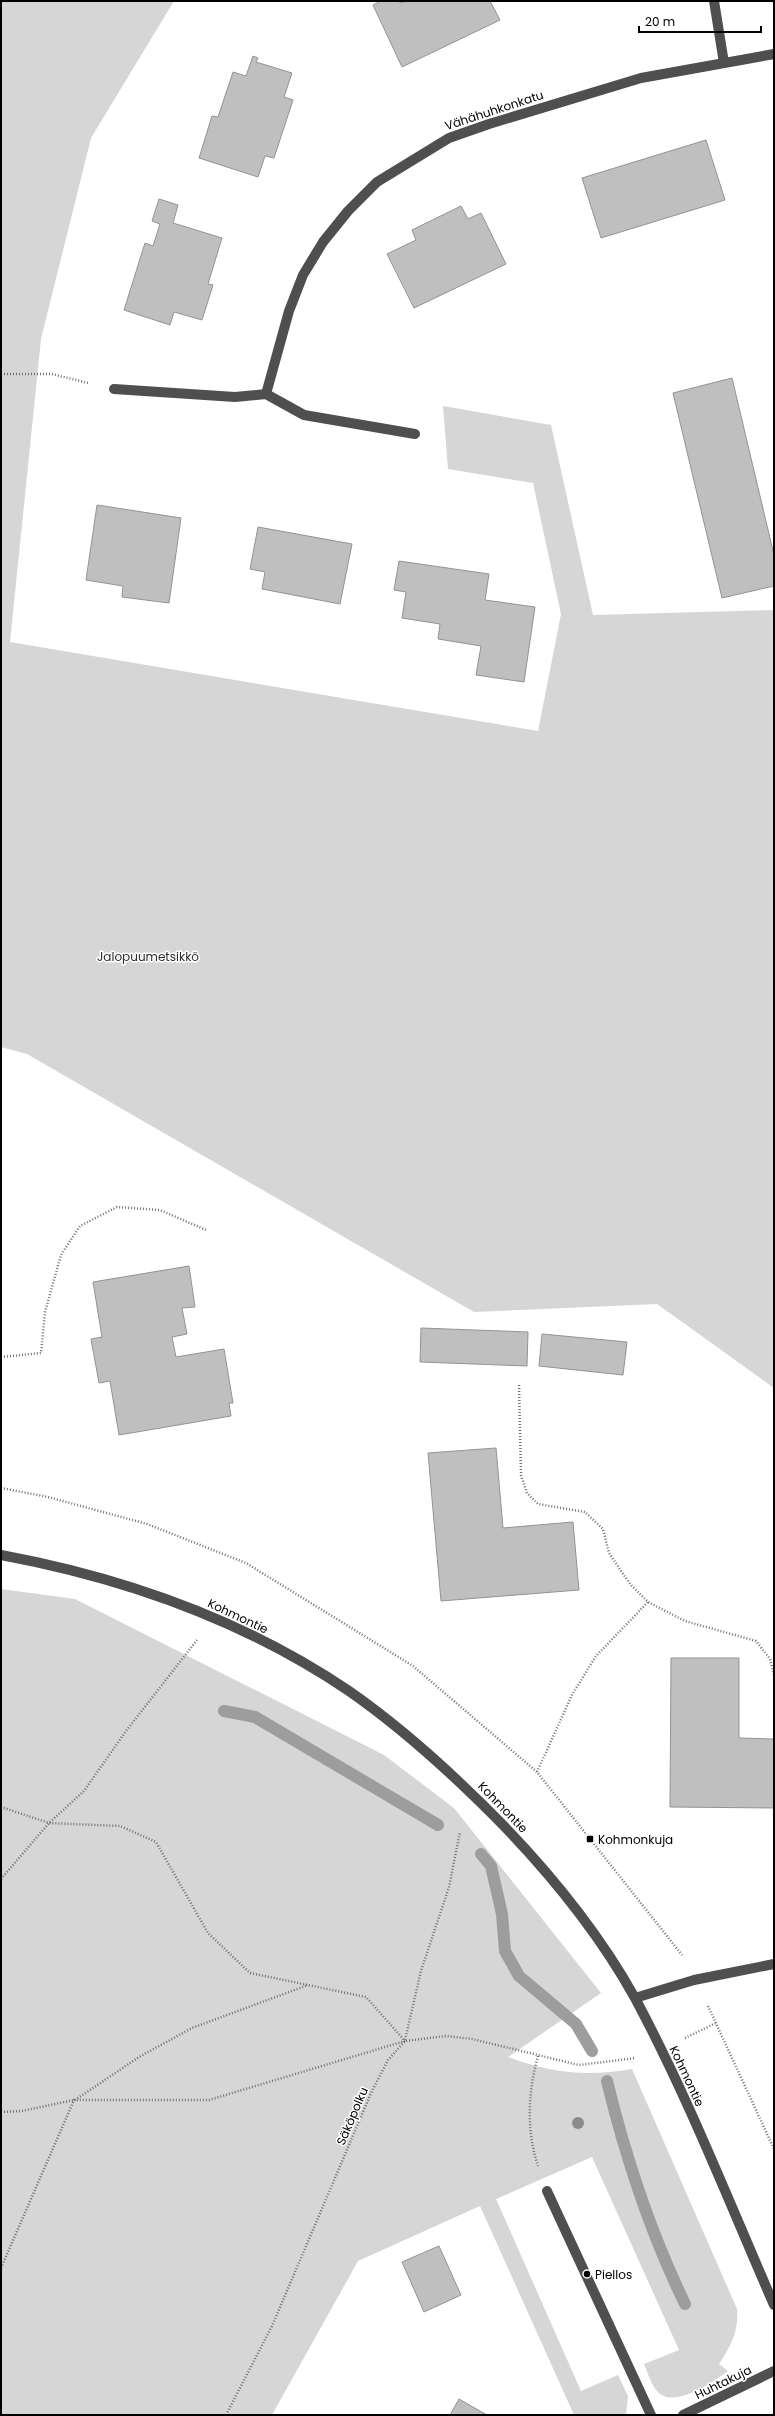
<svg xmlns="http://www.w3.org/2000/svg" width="775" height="2416" font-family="Poppins,sans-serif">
<rect width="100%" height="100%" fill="#fff"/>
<path fill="#d6d6d6" d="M1,1h173l-83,137 -50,201 -31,303 528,89 23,-117 -28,-131 -85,-14 -5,-63 108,19 42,190 181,-5v778l-117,-84 -183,8 -447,-258 -26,-7z
M1,1589l74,10 309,156 70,53 147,185 -93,64c44,16 77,20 124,12l105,240c2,22 -6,37 -18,55l9,7c-15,11 -54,38 -70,21 -7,-7 -10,-19 -14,-28l35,-14 -87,-193 -96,42 85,192 37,-16 10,21 -2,19h-52l-94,-209 -122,55 -86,154h-271z"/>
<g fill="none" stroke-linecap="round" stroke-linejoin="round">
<path stroke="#9d9d9d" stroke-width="12" d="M224,1711l31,6 183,108
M481,1854l10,12 11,48 3,37 14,25 57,48 16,27
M607,2081c18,74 45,155 78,223"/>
</g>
<path fill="#bfbfbf" stroke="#939393" d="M381,1h18l1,2 5,-2h85l10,19 -98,47 -29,-62z
M253,56l5,2 -2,4 36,11 -8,24 9,3 -19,58 -9,-2 -7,21 -59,-19 13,-42 6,1 15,-45 13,4z
M706,140l19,60 -124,38 -19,-60z
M159,199l19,6 -5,18 49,15 -14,46 5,1 -11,35 -28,-8 -4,13 -46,-15 21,-67 8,3 7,-22 -8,-3z
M461,206l7,13 13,-6 25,51 -92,44 -27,-54 29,-14 -4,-10z
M732,378l42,177v31l-52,12 -49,-205z
M97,505l84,13 -12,85 -47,-6 1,-11 -37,-6z
M258,527l94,17 -12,60 -78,-15 3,-17 -15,-3z
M399,561l90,13 -4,26 50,7 -11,75 -48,-7 5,-29 -43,-7 2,-15 -38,-6 4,-26 -12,-2z
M189,1266l6,41 -13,1 5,26 -15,3 4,20 48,-8 9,54h-4l2,13 -112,19 -9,-54 -11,2 -8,-44 11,-2 -9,-55z
M421,1328l107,4 -1,34 -107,-4z
M542,1334l85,8 -4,33 -84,-9z
M496,1448l7,80 70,-6 6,68 -138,11 -13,-148z
M671,1658h68v80l35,1v69l-104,-1z
M439,2246l22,49 -37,17 -22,-50z
M459,2399l28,16h-37z"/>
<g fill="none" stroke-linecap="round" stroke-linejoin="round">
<path stroke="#717171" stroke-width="2.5" stroke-dasharray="1 2" stroke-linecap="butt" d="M1,374h51l36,9
M1,1357l40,-4 4,-41 16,-57 19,-29 37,-19 43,3 46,20
M519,1385l2,90 6,18 11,11 47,8 18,17 6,24 21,31 18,18 37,19 71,20 14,18 4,16
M1,1488l47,9 99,27 99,39 167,103 124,106 145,183
M537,1772l35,-77 24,-39 52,-54
M1,1807l48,16 71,3 36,16 52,91 42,40 116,24 39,44
M1,1879l48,-56 35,-32 42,-60 71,-91
M708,2006l66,143
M685,2038l31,-15
M405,2040l16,-69 28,-84 11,-55
M538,2056c-10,36 -12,74 0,110
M75,2100l64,-43 53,-29 116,-43
M1,2112l21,-1 52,-11
M1,2268l73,-168h135l196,-59
M226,2415l46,-89 100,-235 16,-31 17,-19 41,-5 26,3 107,26 57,-7"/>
<path stroke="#4f4f4f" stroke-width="10" d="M714,1l10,62
M114,389l121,8 31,-3 38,21 111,19
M266,394l23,-83 14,-36 20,-33 25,-31 29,-29 72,-44 40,-14 152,-46 133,-24
M1,1555c124,23 243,65 348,136 56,39 107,86 155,135 50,52 96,109 131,172 53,99 94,204 139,307
M635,1998l59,-18 80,-16
M547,2191l104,224
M683,2415l91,-44"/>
</g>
<circle fill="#8c8c8c" cx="578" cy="2123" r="6"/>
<g fill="#000" stroke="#fff" stroke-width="1.5">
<rect x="586" y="1835" width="8" height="8" rx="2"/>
<circle cx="587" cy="2274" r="4"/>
</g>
<g text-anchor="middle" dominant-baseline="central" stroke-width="3" stroke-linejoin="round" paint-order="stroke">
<g font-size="12" fill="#000" stroke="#fff">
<text transform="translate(494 110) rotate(-18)">Vähähuhkonkatu</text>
<text transform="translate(238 1616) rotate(25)">Kohmontie</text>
<text transform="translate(503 1807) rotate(46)">Kohmontie</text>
<text transform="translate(687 2076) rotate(65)">Kohmontie</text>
<text transform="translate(352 2116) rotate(-67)">Säköpolku</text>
<text transform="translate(723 2382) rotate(-26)">Huhtakuja</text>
</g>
<g font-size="12" fill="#2d2d2d" stroke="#fff">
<text x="148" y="956">Jalopuumetsikkö</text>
</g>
<g font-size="12" fill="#000" stroke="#fff" text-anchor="start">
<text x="598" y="1839">Kohmonkuja</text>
<text x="595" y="2274">Piellos</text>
</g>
</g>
<rect width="775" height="2416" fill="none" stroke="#000000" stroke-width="4"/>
<path d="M639 26v6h122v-6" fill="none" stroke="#000000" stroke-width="2"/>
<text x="645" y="26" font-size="12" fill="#000000" stroke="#ffffff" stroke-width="3" paint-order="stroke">20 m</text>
</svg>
